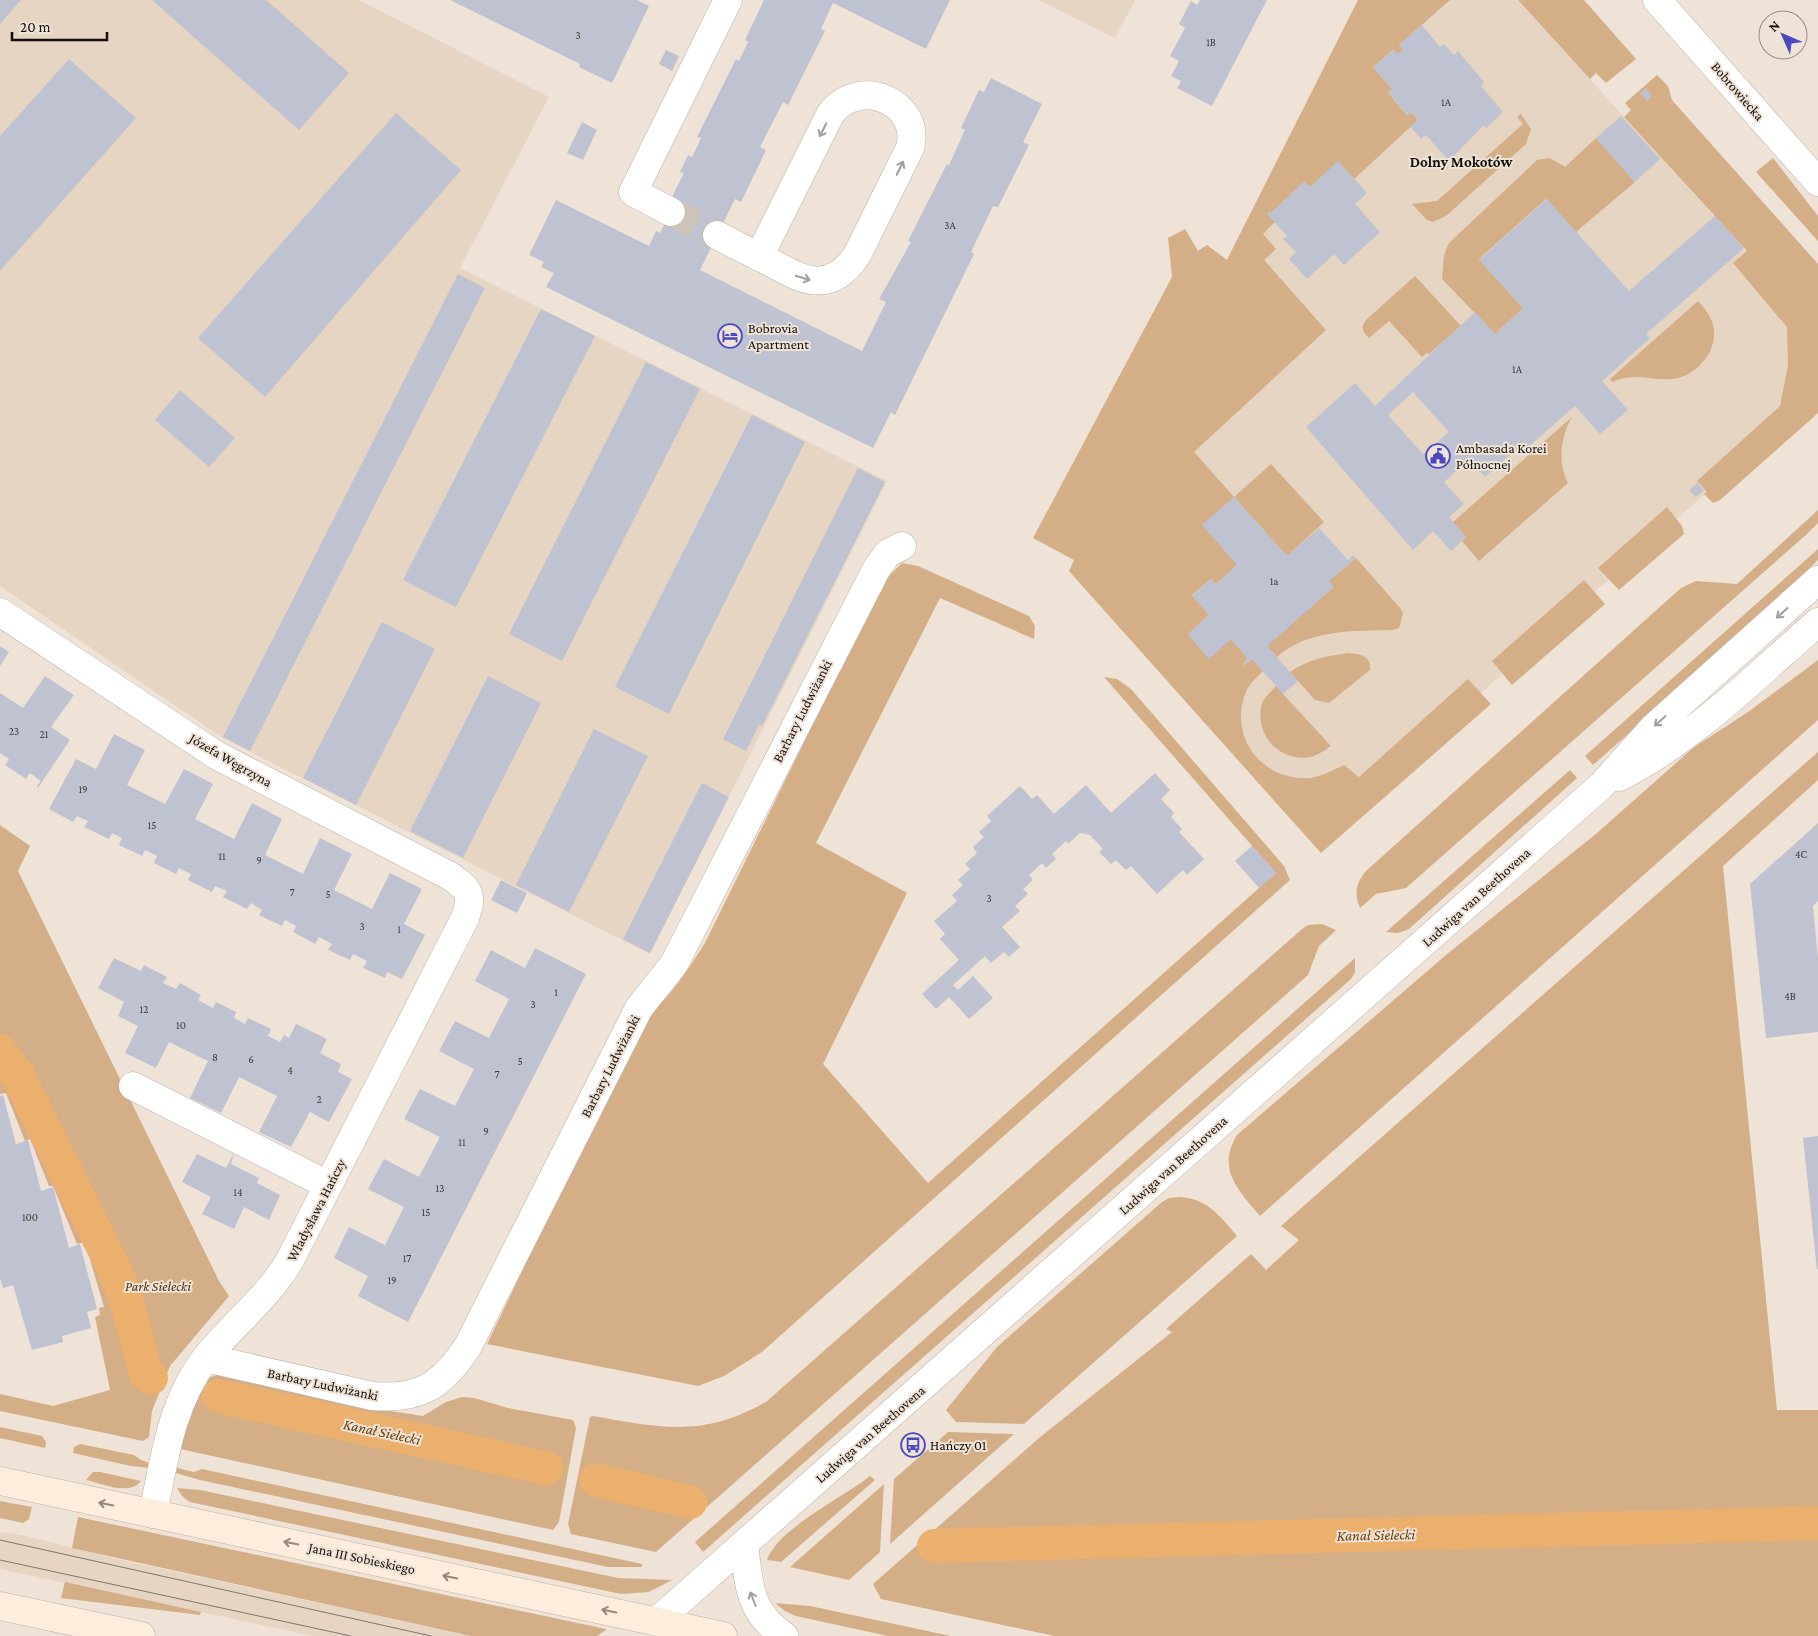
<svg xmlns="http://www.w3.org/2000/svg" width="1818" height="1636" font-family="'Crimson Pro',serif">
<rect width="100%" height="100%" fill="#efe3d7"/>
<path fill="#e6d5c3" d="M0,0h359l190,97 -89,171 427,213 -237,473 -429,-217 -221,-151z
M1039,0h96l-20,38z
M1358,0h160l286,315 -11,101 -481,427 -243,-272z
M0,1532l22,3 99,25 350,76h-158l-313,-67z"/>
<path fill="#d3ae86" d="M1358,0h92l-51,45 4,5 -5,4 -5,-4 -20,17 19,22 -4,4 19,22 4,-3 7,8 -65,60 -15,-18 -28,25 -6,-5 -33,31 4,9 -12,12 13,15 -12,11 62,70 -132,122 40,45 37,-33 53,58 -37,34 -53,-59 3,68 -21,19 -5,-5 -19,16 17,20 -21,19 21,24 22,-19 17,20 -5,4 1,2 8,-6 11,12c-6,6 -14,13 -17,21 -17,41 11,83 54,86 16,2 31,-7 44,-13l15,12 109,-98 23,25 -170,149 -252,-282 5,-11 -41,-22 139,-261 -4,-39 17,-9 13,22 9,-6 20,15z
M1518,0h66l52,59 -30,24 -10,-10 -6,6z
M1657,75l11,11 4,14 146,164v149l-98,87 -7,3 -9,-9 3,-2 -10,-11 83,-75 8,-41 -1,-38 -54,-64 14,-12 -123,-134 7,-7 -6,-7z
M1521,114l10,15 -5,15 -80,72 -13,6 -6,-2 -15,-16 25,-3 86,-77 -6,-7z
M1596,138l39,44 -59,50 -30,-33 -67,60 44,49 -28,26 -53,-55 2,-24 5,-12 88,-83 13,-2 15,9z
M1773,158l45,58v25l-62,-69z
M1415,276l46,50 -32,28 -2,-1 -5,4 -33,-36 -20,17c-7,-7 -9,-11 -2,-19z
M1698,301c13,14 20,27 14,45 -3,10 -8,15 -15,22 -28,24 -54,0 -85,14l-2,-3z
M1572,417c-11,19 -15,46 -4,66l-89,78 -17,-20 4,-4 -13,-15z
M1667,507l15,19 2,8 -65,56 -21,-22z
M1818,510v13l-11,11 -401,354 -30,6 -16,14c-6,-14 -4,-25 6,-37l315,-283 15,-7 41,3z
M1818,549v11l-71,69 -154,136 -8,-9z
M1356,558l44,50 3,5 -4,15 -6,2c-39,1 -85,-1 -116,27l-10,-11 66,-59 -4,-6z
M902,563l16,3 111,50 6,10 -1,13 -94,-41 -124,245 91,50 -84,171 105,119 348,-310 -172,-196 13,2 14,10 153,177 6,14 -528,472 -38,24 -26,10 -211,-42 157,-325c27,-22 43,-48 61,-76l178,-361z
M1584,580l21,24 -93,81 -20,-24z
M1349,653c11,1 23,3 21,17l-41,33 -14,-3 -25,-28c19,-13 36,-16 59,-19z
M1818,660v60l-558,496c-21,-25 -44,-47 -23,-81l209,-180 151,-122 96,-85 55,-36z
M1276,686l7,8 48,52c-6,4 -13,9 -20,11 -29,6 -55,-20 -50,-49 1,-9 9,-15 15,-22z
M1818,752v28l-95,86 54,544h41v226h-763l-174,-37 -8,-15 166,-146 133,-106 -6,-3 85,-75 15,16 33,-30 -18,-14z
M1570,770l7,8 -168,151 -11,4 -12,-1z
M0,825l30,21 -12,25 201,410 10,15 -59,70 -18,45 -3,26 -6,4 -143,-30v-17l53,12 57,-16 -15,-73 5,-2 -1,-7 5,-1 -19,-65 -8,2 -24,-58h-4l-19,-47 -5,2 -19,-48 -6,1z
M1322,924l14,6 -17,16 -11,29 -652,577 -85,-18 -3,-10 22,-107 3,-1c69,12 109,22 173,-14l536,-473 6,-4z
M1355,958v14l-4,7 -648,573 -8,-10z
M1179,1197c28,1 41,19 58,39l-213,188 -68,-2 -10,-12 51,-63 165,-145 7,-4z
M220,1374l150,34 53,8 23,-14 16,-5 12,1 34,10 65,12 3,8 -17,94 -6,8 -373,-81 8,-37 20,-34z
M0,1427l42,9 4,6 -1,6 -45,-10z
M948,1432l66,2 -124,110 4,-65z
M80,1444l54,11 7,5 9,3 -1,5 -18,-2 -58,-13 1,-6z
M177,1468l17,4 8,-3 440,95v3h-34l-408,-87 -24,-7z
M93,1472h7l41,9c-12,15 -38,3 -55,-1z
M870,1476l5,4 -94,82 -14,-2c10,-31 77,-63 103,-84z
M884,1484l-4,68 -31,28 -59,-13z
M177,1488l23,2 418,88 54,2 -23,12 -28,2 -431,-92 -8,-6z
M0,1501l32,6 -3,12 -6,4 -23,-5z
M78,1517l528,112v1l-9,6h-126l-399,-88z
M65,1582l136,30 -1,3 -139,-17z
M775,1603l35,3 141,30h-63l-92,-20 -11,-5z"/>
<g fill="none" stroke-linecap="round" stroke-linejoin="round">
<path stroke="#ecb06e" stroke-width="34" d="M0,1051l17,23 98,197 10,25 21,77 5,5
M218,1396l328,72
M596,1480l94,22
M934,1546l884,-23"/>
</g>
<path fill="#bfc2d0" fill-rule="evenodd" d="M0,0h21l-21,24z
M152,0h114l83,73 -50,57z
M450,0h187l12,6 -37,77 -33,-16 1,-3z
M764,0h186l-24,49 -93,-46 -12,26 4,2 -37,74 -5,-3 -23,45 6,3 -25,52 -6,-3 -35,71 162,81 24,-49 -7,-3 32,-57 -3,-1 39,-77 2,1 16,-35 -4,-2 18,-38 5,2 7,-14 51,26 -19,38 6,3 -31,62 -5,-1 -22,46 3,2 -79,161 -4,-3 -18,36 -327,-161 8,-14 -13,-6 3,-5 -15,-7 27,-55 93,46 7,-15 4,2 11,-21 6,-13 -5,-2 12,-24 -4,-1 8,-17 4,2 6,-12 3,-7 -4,-1 39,-78 3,2 9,-19 -3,-2z
M1200,0h67l-55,106 -35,-18 4,-7 -10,-5 8,-15 -9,-5 15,-28 -6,-4 12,-23 6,4z
M1422,25l18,22 4,-3 10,11 4,-4 26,31 -3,4 22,26 -17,16 -2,-3 -35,36 -23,-26 -5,4 -11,-13 8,-6 -7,-8 -3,3 -20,-22 4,-4 -19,-22 21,-17 4,4 5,-4 -4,-5z
M666,50l13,6 -7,15 -13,-7z
M69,59l67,59 -136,153v-135z
M1646,88l6,8 -5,5 -7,-8z
M396,113l65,57 -196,227 -67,-59z
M1621,116l39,43 -25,23 -39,-44z
M582,122l15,8 -14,30 -16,-7z
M1338,161l29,32 -12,11 25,28 -36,33 -10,-11 -27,25 -18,-20 7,-7 -13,-13 4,-3 -20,-22 2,-3 2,2 34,-32 5,6z
M1547,199l82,92 86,-75 29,32 -98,86 4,4 -48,43 26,29 -28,24 -25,-28 -56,49 -4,-5 -30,27 -16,-17 -25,22 20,22 -15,13 17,20 -15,14 -18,-20 -20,19 -107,-123 49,-44 20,23 100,-94 20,22 28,-26 -44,-48zM1413,392l36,40 -26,22 -35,-39z
M458,274l27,14 -235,463 -27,-14z
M541,309l54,27 -139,271 -53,-27z
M646,362l54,27 -138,272 -53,-27z
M180,390l55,48 -26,29 -54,-47z
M752,415l53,27 -136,272 -54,-27z
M858,468l27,14 -123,244 -3,-1 -13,26 -23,-12z
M1697,483l7,7 -8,7 -7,-7z
M1234,497l53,59 32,-28 29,32 5,-5 3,3 -27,23 5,6 -67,59 31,35 -15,13 -31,-35 -7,6 -2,-2 5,-4 -17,-20 -22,20 -21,-25 21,-19 -17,-19 19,-17 5,5 21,-19 -35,-40z
M382,622l53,27 -79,156 -53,-27z
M0,646l9,6 -9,14z
M45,676l29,19 -23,32 19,13 -32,48 -1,-2 4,-5 -11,-8 -4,6 -21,-14 4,-6 -9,-6v-60l23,15z
M488,676l53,27 -78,155 -53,-27z
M594,729l54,27 -79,156 -53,-27z
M114,734l31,16 -18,35 38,19 19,-35 14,7 15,8 -18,35 39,20 18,-36 30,16 -17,36 38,19 17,-36 32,16 -18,36 38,19 18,-36 32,16 -18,35 21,11 -23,44 -15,-7 -2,6 -22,-10 4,-7 -14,-7 -3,6 -22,-10 4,-6 -13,-7 -4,7 -22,-12 3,-6 -11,-6 -3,6 -23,-11 3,-5 -11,-7 -4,6 -24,-12 4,-6 -12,-5 -3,6 -24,-12 3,-6 -12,-6 -3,6 -22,-11 3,-7 -12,-6 -3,6 -23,-11 3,-7 -10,-5 -3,6 -25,-12 4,-6 -11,-5 -4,6 -24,-13 27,-50 20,10z
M1155,773l15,17 -9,9 13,14 -3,4 11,12 -3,3 25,27 -17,16 -4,-5 -26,24 -26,-28 -5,4 -10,-10 -5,4 -12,-12 4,-3 -13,-14 -10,-2 -12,11 -2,-3 -14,13 4,5 -10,9 -4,-5 -13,12 4,5 -10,9 5,5 -13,12 5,5 -18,16 18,20 -11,10 -5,-5 -13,11 -6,-7 -32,29 5,5 15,-14 20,22 -24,21 -20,-22 -13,12 -14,-15 37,-34 -19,-21 5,-5 -11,-13 23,-20 -5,-6 11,-10 -5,-5 12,-11 -5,-5 12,-11 -4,-6 11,-10 -5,-5 12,-11 -4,-5 33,-30 12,13 5,-4 17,19 32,-29 25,28z
M702,783l27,14 -79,156 -27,-14z
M1818,823v78l-5,5 5,53v73l-52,6 -16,-154z
M1252,846l24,27 -17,15 -24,-27z
M501,880l26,13 -10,20 -26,-13z
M535,948l51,26 -178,348 -50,-26 10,-20 -34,-18 15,-31 36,18 19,-38 -36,-18 16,-30 35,18 21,-40 -36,-18 16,-30 35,17 19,-37 -35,-18 16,-30 34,17 20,-39 -34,-18 16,-31 34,18z
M114,958l27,13 3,-6 23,12 -4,6 13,6 4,-6 21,12 -3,5 15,8 3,-6 20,10 -2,6 11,6 3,-6 23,11 -3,7 12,6 4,-7 5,3 7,-14 31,15 -7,14 21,11 -3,8 14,7 -23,43 -19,-10 -19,35 -32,-15 18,-36 -38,-19 -18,36 -31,-15 18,-37 -39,-19 -13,26 -31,-15 13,-27 -20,-10 6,-14 -26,-14z
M3,1095l13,49 12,-4 13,51 12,-4 16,61 11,-4 17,65 -10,3 4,16 -29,8 1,6 -31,8 -19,-65 -10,3 -3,-10v-182z
M1818,1136v133l-1,1 -14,-132z
M234,1153l-3,11 28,14 -2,5 23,12 -11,25 -25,-13 -10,22 -32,-15 9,-17 -29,-15 15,-28 29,14z"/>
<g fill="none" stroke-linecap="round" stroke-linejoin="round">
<path stroke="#cec3b8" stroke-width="28" stroke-dasharray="28 14" stroke-linecap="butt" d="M671,212l46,23"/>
<g stroke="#bcb1a5" stroke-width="29">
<path id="minor" d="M1657,0l161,182
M671,212l-38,-20 95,-192
M717,235c16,9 33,17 49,25 35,19 63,37 91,-5l53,-107c12,-44 -48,-73 -79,-35l-72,144
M0,612l216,143 234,121c20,14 23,18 15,42l-175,342c-22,38 -58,65 -85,99 -34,45 -41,101 -52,155
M1619,777c74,-37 137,-101 199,-155
M133,1086l195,99
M206,1358l166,38c48,4 70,-10 96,-50l171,-338 35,-44 203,-396 11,-15 14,-7
M744,1544c5,40 4,67 40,92
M657,1621l945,-836 51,-57 165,-148"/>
</g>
<g stroke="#bcb1a5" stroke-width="29">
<path id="secondary" d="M0,1481l723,155
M0,1606l141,30"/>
</g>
<use href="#minor" stroke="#fff" stroke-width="28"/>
<use href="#secondary" stroke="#fceddc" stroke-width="28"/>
<path stroke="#7d766e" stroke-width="1" d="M0,1540l431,96
M0,1560l351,76"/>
</g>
<defs><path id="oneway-shaft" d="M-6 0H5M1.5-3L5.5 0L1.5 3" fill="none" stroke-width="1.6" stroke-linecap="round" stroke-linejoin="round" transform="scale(1.25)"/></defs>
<g stroke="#a09f9d">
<use href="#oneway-shaft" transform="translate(823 130) rotate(117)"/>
<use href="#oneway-shaft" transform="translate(900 168) rotate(-64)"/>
<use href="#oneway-shaft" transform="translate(803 278) rotate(17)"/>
<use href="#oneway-shaft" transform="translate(1782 613) rotate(138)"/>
<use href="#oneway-shaft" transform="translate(1660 721) rotate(138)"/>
<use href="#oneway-shaft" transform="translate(753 1599) rotate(-111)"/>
</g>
<g stroke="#93897e">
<use href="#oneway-shaft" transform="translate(106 1504) rotate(-168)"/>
<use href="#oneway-shaft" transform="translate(291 1543) rotate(-168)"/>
<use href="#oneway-shaft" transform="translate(450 1577) rotate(-168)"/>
<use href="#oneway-shaft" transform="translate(609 1611) rotate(-168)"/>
</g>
<defs>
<g id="hotel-ring" transform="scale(1.25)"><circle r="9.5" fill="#efe3d7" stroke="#4948be" stroke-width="1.5"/><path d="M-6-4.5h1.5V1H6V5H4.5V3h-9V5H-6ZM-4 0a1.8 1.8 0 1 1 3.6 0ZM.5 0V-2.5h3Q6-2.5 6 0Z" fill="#4948be"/></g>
<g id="civic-ring" transform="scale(1.25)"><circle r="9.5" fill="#efe3d7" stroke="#4948be" stroke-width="1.5"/><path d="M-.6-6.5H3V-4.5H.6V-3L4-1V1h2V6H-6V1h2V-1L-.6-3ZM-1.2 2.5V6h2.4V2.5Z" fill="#4948be"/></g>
<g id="bus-ring" transform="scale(1.25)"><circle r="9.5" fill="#efe3d7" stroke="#4948be" stroke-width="1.5"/><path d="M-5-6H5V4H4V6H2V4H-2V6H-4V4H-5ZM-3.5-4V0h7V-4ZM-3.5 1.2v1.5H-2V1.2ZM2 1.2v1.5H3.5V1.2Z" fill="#4948be"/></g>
</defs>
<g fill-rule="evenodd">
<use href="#hotel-ring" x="730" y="336"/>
<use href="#civic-ring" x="1438" y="456"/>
<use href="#bus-ring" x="913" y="1445"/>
</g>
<g text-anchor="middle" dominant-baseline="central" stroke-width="4" stroke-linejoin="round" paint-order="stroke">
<g font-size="11" fill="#3d3c3c">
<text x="578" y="35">3</text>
<text x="1211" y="42">1B</text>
<text x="1446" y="102">1A</text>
<text x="950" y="225">3A</text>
<text x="1517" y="369">1A</text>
<text x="1274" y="581">1a</text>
<text x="14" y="731">23</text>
<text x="44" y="734">21</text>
<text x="83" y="789">19</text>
<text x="152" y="825">15</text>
<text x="1801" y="854">4C</text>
<text x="222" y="856">11</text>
<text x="259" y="860">9</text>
<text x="292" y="892">7</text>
<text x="328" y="894">5</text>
<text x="989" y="898">3</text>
<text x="362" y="926">3</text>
<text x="399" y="929">1</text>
<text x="556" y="992">1</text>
<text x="1790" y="996">4B</text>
<text x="533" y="1004">3</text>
<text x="144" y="1009">12</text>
<text x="181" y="1025">10</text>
<text x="215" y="1057">8</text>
<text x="251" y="1059">6</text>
<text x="520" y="1061">5</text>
<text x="290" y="1070">4</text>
<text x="497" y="1074">7</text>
<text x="319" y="1099">2</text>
<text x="486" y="1131">9</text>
<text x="462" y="1142">11</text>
<text x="440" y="1188">13</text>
<text x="238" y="1192">14</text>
<text x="426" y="1212">15</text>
<text x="30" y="1217">100</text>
<text x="407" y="1258">17</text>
<text x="392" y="1280">19</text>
</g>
<g font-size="14" fill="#120f0b" stroke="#efe3d7">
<text transform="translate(1738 91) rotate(49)">Bobrowiecka</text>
<text transform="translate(802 711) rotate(-63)">Barbary Ludwiżanki</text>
<text transform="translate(231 760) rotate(30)">Józefa Węgrzyna</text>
<text transform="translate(1476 897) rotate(-42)">Ludwiga van Beethovena</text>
<text transform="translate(610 1066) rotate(-63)">Barbary Ludwiżanki</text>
<text transform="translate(1173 1165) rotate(-42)">Ludwiga van Beethovena</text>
<text transform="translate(316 1210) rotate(-63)">Władysława Hańczy</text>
<text transform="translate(323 1384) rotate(12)">Barbary Ludwiżanki</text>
<text transform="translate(870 1434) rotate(-41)">Ludwiga van Beethovena</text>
<text transform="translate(362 1558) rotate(12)">Jana III Sobieskiego</text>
</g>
<g font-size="14" fill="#120f0b" stroke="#efe3d7" text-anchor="start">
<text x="748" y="328">Bobrovia<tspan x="748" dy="16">Apartment</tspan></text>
<text x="1456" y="448">Ambasada Korei<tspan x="1456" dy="16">Północnej</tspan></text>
<text x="930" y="1445">Hańczy 01</text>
</g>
<g font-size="14" font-style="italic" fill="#472f12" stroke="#efe3d7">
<text x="158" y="1286">Park Sielecki</text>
</g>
<g font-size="15" font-weight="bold" fill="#120f0b" stroke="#efe3d7">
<text x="1461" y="162">Dolny Mokotów</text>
</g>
<g font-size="15" font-style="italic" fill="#67400b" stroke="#efe3d7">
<text transform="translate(382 1432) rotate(12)">Kanał Sielecki</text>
<text transform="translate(1376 1535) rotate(-1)">Kanał Sielecki</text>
</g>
</g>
<g transform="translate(1783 35) rotate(315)"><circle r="24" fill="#efe3d7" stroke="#978e85"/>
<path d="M0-4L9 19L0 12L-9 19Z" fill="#4948be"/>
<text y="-8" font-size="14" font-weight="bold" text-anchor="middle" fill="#120f0b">N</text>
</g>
<path d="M12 32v8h95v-8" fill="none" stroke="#120f0b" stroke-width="2.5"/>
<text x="20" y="32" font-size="15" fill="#120f0b" stroke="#efe3d7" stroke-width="4" paint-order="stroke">20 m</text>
</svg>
